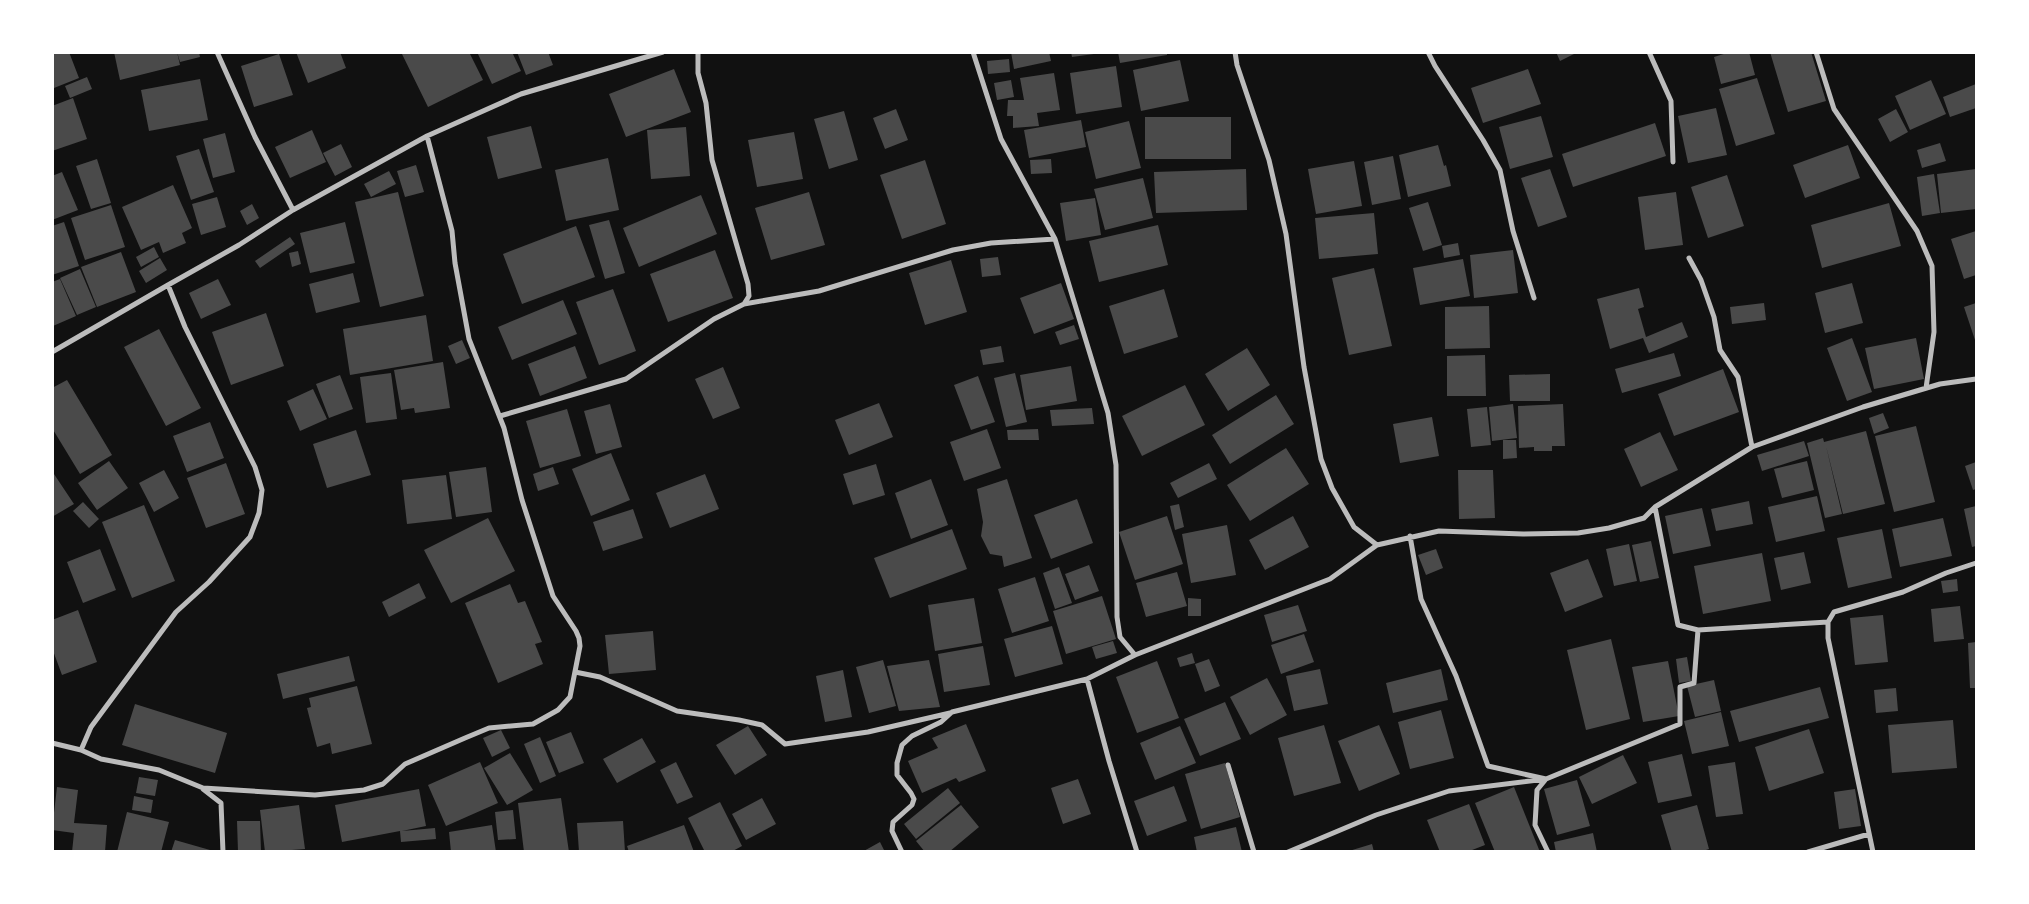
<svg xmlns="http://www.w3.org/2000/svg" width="2029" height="904" font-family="'Roboto Serif',serif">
<rect width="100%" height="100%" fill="#111"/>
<path fill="#4a4a4a" d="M52,52h17l10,26 -25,10 -2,-4z
M114,52h63l3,13 -60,15z
M177,52h22l1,5 -20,5z
M296,52h44l6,16 -38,15z
M401,52h68l14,28 -55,27z
M477,52h35l9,19 -29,13z
M517,52h31l5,13 -27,10z
M1011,52h38l2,9 -37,8z
M1071,52h23v2l-22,3z
M1118,52h49v3l-47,8z
M1556,52h22l-18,9z
M1730,52h19l6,23 -34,9 -7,-27z
M1770,52h41l15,49 -38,11z
M279,54l14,41 -39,12 -13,-41z
M1009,59l1,13 -22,2 -1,-13z
M1180,60l9,41 -48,10 -8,-41z
M1116,66l6,41 -46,7 -6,-41z
M674,69l17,43 -65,25 -17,-43z
M1528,69l13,35 -58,19 -12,-35z
M1054,73l6,37 -23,3 2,13 -26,2v-12h-6l1,-16h16l-4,-22z
M87,77l5,12 -22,9 -5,-12z
M1757,78l18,56 -39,12 -17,-57z
M200,79l8,41 -59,11 -8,-41z
M1011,80l3,17 -17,3 -3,-17z
M1931,80l15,34 -36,16 -15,-34z
M1976,84v24l-26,9 -7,-20z
M73,98l14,41 -35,12v-45z
M1716,108l11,47 -39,8 -10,-47z
M896,109l12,31 -23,9 -12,-31z
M1896,109l12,23 -18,10 -12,-23z
M844,111l14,49 -29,9 -15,-50z
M1541,116l12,41 -43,12 -11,-42z
M1145,117h86v42h-86z
M1081,120l5,27 -57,11 -5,-28z
M1129,121l12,47 -45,11 -11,-47z
M1655,123l11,33 -93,31 -11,-33z
M531,126l11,42 -44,11 -11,-42z
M686,127l4,49 -39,3 -4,-49z
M312,130l14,32 -36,16 -15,-31z
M794,132l9,47 -46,8 -9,-47z
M225,133l10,39 -22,6 -10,-39z
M1940,143l6,18 -24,7 -5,-18z
M341,144l11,23 -17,9 -12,-23z
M1438,145l6,21 2,-1 5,21 -43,11 -9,-42z
M1848,145l12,33 -55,20 -12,-33z
M199,149l15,43 -23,8 -15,-44z
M1393,156l8,43 -29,6 -8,-43z
M608,158l11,52 -53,11 -11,-51z
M97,159l14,44 -20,6 -15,-43z
M1051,159l1,14 -21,1 -1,-14z
M925,160l21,64 -44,15 -22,-64z
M1354,161l8,45 -46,8 -8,-45z
M416,165l8,27 -19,5 -8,-26z
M1246,169l1,41 -91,3 -2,-41z
M1550,169l17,48 -29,10 -17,-49z
M1976,169v40l-35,4 -4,-39z
M389,171l7,13 -25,13 -7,-13z
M62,172l16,38 -26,10v-44z
M1934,174l6,39 -18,3 -5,-39z
M1727,175l17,51 -36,12 -17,-51z
M1143,178l10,40 -48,12 -11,-41z
M173,185l19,43 -10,5 4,10 -23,10 -4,-11 -18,8 -19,-43z
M398,192l26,104 -44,11 -25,-105z
M809,192l16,53 -54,15 -16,-52z
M1676,192l7,53 -38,5 -7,-53z
M701,195l16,39 -78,33 -16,-39z
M217,197l9,30 -25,8 -9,-31z
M1095,198l6,37 -35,6 -6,-38z
M1428,202l14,43 -19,6 -14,-43z
M1889,203l12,43 -79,22 -11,-43z
M252,204l7,14 -12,7 -7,-14z
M111,205l14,42 -40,13 -14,-42z
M1374,213l4,41 -59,5 -4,-41z
M609,220l16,53 -20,6 -16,-54z
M64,222l15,44 -27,9v-49z
M345,222l10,41 -45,10 -10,-40z
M1158,225l10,40 -69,17 -10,-41z
M576,226l19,51 -73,27 -19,-50z
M1976,231v44l-12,4 -13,-40z
M290,237l5,7 -35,24 -5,-7z
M1458,243l2,12 -16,3 -2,-12z
M154,247l5,10 -18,10 -5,-10z
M715,250l18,48 -65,24 -18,-48z
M1513,250l5,43 -44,5 -4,-43z
M298,251l3,13 -9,3 -3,-14z
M121,252l15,40 -39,15 -16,-40z
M998,257l3,18 -19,2 -2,-18z
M160,258l7,12 -21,13 -7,-12z
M1463,259l7,37 -50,9 -7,-37z
M951,260l16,52 -42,13 -16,-52z
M1374,268l18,78 -43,9 -17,-77z
M80,269l16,38 -19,8 -17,-37z
M353,273l7,29 -44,11 -7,-29z
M60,279l16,37 -23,10 -1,-44z
M218,279l13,26 -30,14 -12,-26z
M1061,283l13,36 -40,15 -14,-36z
M1852,283l11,40 -38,10 -10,-40z
M1639,288l5,19 -6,2 8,28 36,-15 6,15 -39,16 -6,-15 -33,11 -13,-50z
M613,289l23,62 -37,14 -23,-63z
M1164,289l14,48 -54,17 -15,-48z
M563,300l14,34 -65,26 -14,-33z
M1764,303l2,17 -34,4 -2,-17z
M1976,303v40l-12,-36z
M1489,306l1,42 -45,1v-42z
M266,313l18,53 -53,19 -19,-53z
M426,315l7,46 -83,14 -7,-46z
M1074,325l5,14 -19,6 -5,-13z
M159,329l42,79 -35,18 -42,-79z
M1852,338l20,54 -25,9 -20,-53z
M1916,338l8,41 -50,10 -9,-41z
M462,340l8,18 -14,6 -8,-18z
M575,346l12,32 -47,18 -12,-32z
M1001,346l3,16 -21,3 -3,-15z
M1247,348l23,37 -42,26 -23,-37z
M1674,353l7,23 -59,17 -7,-24z
M1485,355l1,41h-39v-40z
M443,362l7,46 -35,5 -1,-5 -13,2 -7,-40z
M1071,366l6,35 -51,9 -6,-35z
M723,367l17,41 -27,11 -18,-40z
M1723,369l16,43 -65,24 -16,-42z
M391,373l6,46 -31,4 -6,-46z
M1015,373l12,49 -21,5 -12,-49z
M1550,374v27h-40l-1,-26z
M340,375l13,34 -24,9 -13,-34z
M978,376l17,46 -24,8 -17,-45z
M67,380l45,75 -32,19 -28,-46v-40z
M1185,385l20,40 -63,31 -20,-40z
M313,389l14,30 -27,12 -13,-30z
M1276,395l18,29 -64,40 -18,-29z
M879,403l14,34 -44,18 -14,-35z
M610,404l12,43 -26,7 -12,-43z
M1513,404l4,34 -25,3 -3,-34z
M1563,404l2,42h-13v5h-18v-4l-15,1 -1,-42z
M1487,407l4,38 -20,2 -4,-38z
M1092,408l2,16 -42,2 -2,-16z
M567,409l14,47 -41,12 -14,-47z
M1883,413l6,15 -15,6 -5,-16z
M1432,417l7,39 -39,7 -7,-39z
M210,422l14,36 -37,14 -14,-36z
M1916,426l19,76 -41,10 -19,-76z
M987,429l14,39 -37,13 -14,-39z
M1038,429l1,11h-31l-1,-10z
M356,430l15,45 -44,13 -14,-44z
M1866,431l19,73 -42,10 -17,-68 16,68 -17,4 -18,-75 16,-5 1,4z
M1660,432l18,38 -37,17 -17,-38z
M1503,440h13l1,18 -14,1z
M1804,441l5,15 -47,15 -5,-16z
M1286,448l23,36 -59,37 -23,-36z
M611,453l19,47 -39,16 -19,-47z
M109,461l19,27 -31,22 -19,-27z
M1807,461l7,29 -32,8 -8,-29z
M1976,462v27l-3,1 -8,-24z
M226,463l19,51 -39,14 -19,-50z
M1209,463l8,16 -39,19 -8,-15z
M876,464l9,31 -32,10 -10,-31z
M486,467l6,45 -36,5 -7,-45z
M553,467l6,17 -21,7 -5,-17z
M164,470l15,28 -25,14 -15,-29z
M1458,470h35l2,48 -36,1z
M52,471l22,33 -22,13z
M705,474l14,35 -49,19 -14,-35z
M446,475l6,44 -45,5 -5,-44z
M931,479l17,46 -37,14 -16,-46z
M1007,479l25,79 -28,9 -2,-11 -12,-2 -9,-18 2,-14 -6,-33z
M1817,496l8,35 -49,11 -8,-35z
M1077,499l16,44 -42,16 -17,-44z
M1749,501l4,23 -37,7 -5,-22z
M83,502l16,17 -10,9 -16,-17z
M1179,504l5,23 -9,3 -5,-24z
M144,505l31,76 -43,17 -30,-76z
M1976,506v40l-4,1 -8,-38z
M1702,508l9,38 -38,8 -8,-38z
M633,509l10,29 -40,13 -10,-29z
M1167,516l16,48 -48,16 -16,-48z
M1293,516l16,31 -44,23 -16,-30z
M488,518l27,53 -64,32 -27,-53z
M1943,518l9,38 -52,11 -8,-38z
M1227,525l9,50 -45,8 -9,-49z
M952,529l15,40 -77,29 -16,-40z
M1882,529l10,49 -44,10 -11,-50z
M1651,541l8,37 -19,4 -8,-37z
M1629,544l8,37 -23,5 -8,-37z
M100,549l16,41 -33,13 -16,-41z
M1436,549l7,19 -17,7 -8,-20z
M1804,552l7,31 -30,7 -7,-32z
M1762,553l9,48 -68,13 -9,-48z
M1588,559l15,38 -38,15 -15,-39z
M1089,565l10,26 -24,9 -10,-26z
M1059,567l13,36 -17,6 -12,-36z
M1177,572l10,34 -41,11 -10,-34z
M1035,577l14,44 -37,12 -14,-44z
M1957,579l1,12 -15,2 -2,-12z
M419,583l7,15 -37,19 -7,-15z
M510,584l8,19 7,-2 17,41 -7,2 8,20 -45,19 -33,-80z
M1102,596l14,43 -50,15 -13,-43z
M974,598l8,45 -47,8 -7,-46z
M1188,598l13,1v17h-13z
M1298,605l9,26 -35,11 -8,-27z
M1960,606l4,33 -30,3 -3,-33z
M78,610l19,52 -35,13 -10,-27v-28z
M1883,615l5,47 -33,3 -5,-47z
M1052,626l11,38 -48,13 -11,-38z
M653,631l3,39 -47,4 -4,-39z
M1304,634l10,28 -33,12 -10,-29z
M1611,639l19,80 -44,11 -19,-80z
M1113,641l4,12 -21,6 -4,-12z
M1976,642v46h-6l-2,-45z
M983,646l7,39 -46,7 -6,-38z
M1192,653l3,10 -15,4 -3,-9z
M349,656l6,25 -72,18 -6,-25z
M1687,657l4,24 -12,2 -3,-24z
M1209,659l11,27 -15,6 -10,-28z
M883,660l13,46 -27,7 -13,-46z
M929,660l11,47 -41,4 -12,-45z
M1157,661l22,57 -42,15 -21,-56z
M1668,661l11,55 -36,6 -11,-55z
M1320,669l8,35 -34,7 -8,-35z
M1441,669l7,31 -55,13 -7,-30z
M843,670l9,47 -27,5 -9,-46z
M1267,678l20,37 -37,20 -20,-38z
M1714,680l7,31 -26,6 -8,-31z
M357,686l15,58 -40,10 -2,-11 -13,4 -10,-39 4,-1 -2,-9z
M1820,687l9,31 -90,24 -9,-31z
M1896,688l2,23 -22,2 -2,-23z
M1225,702l16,37 -41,17 -16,-37z
M135,704l92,29 -12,40 -93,-28z
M1441,710l13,48 -44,11 -12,-47z
M1721,712l8,34 -37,8 -8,-33z
M1953,720l4,48 -65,5 -4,-48z
M966,724l20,47 -27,11 -3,-4 -34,15 -14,-32 30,-13 -6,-10z
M1324,725l17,58 -47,13 -16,-58z
M1379,725l21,49 -41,17 -21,-50z
M748,726l19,29 -32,20 -19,-30z
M1180,726l16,37 -41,17 -15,-37z
M1809,729l15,44 -55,18 -14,-44z
M501,730l9,18 -18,9 -9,-19z
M571,732l13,31 -25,10 -13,-31z
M540,737l16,39 -16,7 -16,-39z
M642,738l14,24 -39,21 -14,-24z
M510,753l23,37 -26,15 -23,-37z
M1682,754l10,42 -34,7 -10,-41z
M1623,755l14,28 -45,21 -13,-27z
M480,762l18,41 -52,23 -18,-41z
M676,762l17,35 -16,7 -17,-34z
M1735,762l8,52 -27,3 -8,-51z
M1225,763l15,54 -39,12 -16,-55z
M139,777l19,3 -3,16 -19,-3z
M1078,779l13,35 -28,10 -12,-36z
M1577,780l13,46 -33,9 -13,-46z
M1174,786l13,35 -40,15 -13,-35z
M57,787l21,3 -4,33 33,2 -2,27h-33l2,-19 -22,-3z
M1514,787l26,65h-45l-20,-49z
M948,788l12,15 -44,36 -12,-15z
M419,789l7,37 -24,5 33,-3 1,11 -35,3 -1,-11 -58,11 -7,-37z
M1855,789l6,37 -22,3 -5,-37z
M134,796l19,4 -2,13 -19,-3z
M561,798l8,54h-45l-6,-49z
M762,798l14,26 -30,16 -14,-26z
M720,802l22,44 -11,6h-26l-17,-34z
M1469,804l16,41 -18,7h-27l-13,-32z
M299,805l6,44 -40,3 -5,-42z
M961,805l18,22 -30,25h-24l-9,-11z
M1697,805l12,44 -9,3h-28l-11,-37z
M513,810l3,29 -18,1 -3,-28z
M127,812l42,10 -8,30h-44z
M237,821h23l1,31h-23z
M623,821l2,31h-46l-2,-29z
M492,825l4,27h-45l-2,-20z
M684,825l10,27h-65l-2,-6z
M1236,827l6,25h-45l-3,-15z
M1593,833l4,19h-41l-2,-10z
M175,840l35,10v2h-39z
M880,842l5,10h-23z
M1372,844l2,8h-25v-1z"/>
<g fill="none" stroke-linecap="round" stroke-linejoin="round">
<path stroke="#bcbcbc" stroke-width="5" d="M217,52l38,85 38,73
M973,52l28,87 54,100 53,174 8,52 1,152 3,20 15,18
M1235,52l2,13 32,95 17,74 18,133 17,92 11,29 22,39 23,18
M1428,52l7,14 48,74 17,30 13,61 21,67
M1649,52l22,49 2,61
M1816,52l18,57 83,122 15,35 2,66 -8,56
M1689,258l12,22 13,37 6,33 18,27 14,70
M744,304l75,-13 134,-41 38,-7 64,-4
M52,352l116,-67 71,-40 54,-35 134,-74 94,-42 142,-42
M500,416l126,-37 88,-60 30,-15 5,-8 -1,-12 -36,-124 -6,-57 -8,-30v-21
M1655,507l23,118 20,5 130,-8
M575,672l25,5 77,34 62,9 23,5 23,19 83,-12 82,-19
M1087,679l22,82 28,91
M52,743l29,7 10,-23 85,-115 33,-30 41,-45 9,-24 3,-23 -7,-23 -70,-140 -17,-42
M81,750l20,9 58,11 44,18 112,7 49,-5 19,-6 22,-20 60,-26 24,-10 44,-4 25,-14 12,-13 10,-51 -1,-8 -3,-7 -23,-35 -31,-96 -18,-72 -35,-89 -14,-76 -3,-32 -25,-95
M1228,765l26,87
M203,789l18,14 2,49
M902,852l-10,-21 1,-9 19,-17 2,-6 -3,-6 -14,-18v-12l5,-18 10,-9 29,-14 11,-10 135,-33 48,-24 195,-76 47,-34 62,-14 84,3 55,-1 31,-5 35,-10 11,-11 97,-60 111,-40 77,-23 36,-5
M1288,852l88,-37 73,-24 97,-12 -58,-13 -32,-90 -35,-77 -11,-63
M1548,852l-13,-27 2,-35 9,-11 134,-55v-37l14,-4 4,-53
M1808,852l61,-18
M1873,852l-45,-214v-16l6,-10 69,-20 43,-19 30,-10"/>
</g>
<rect width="2029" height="904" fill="none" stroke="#ffffff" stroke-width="108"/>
</svg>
